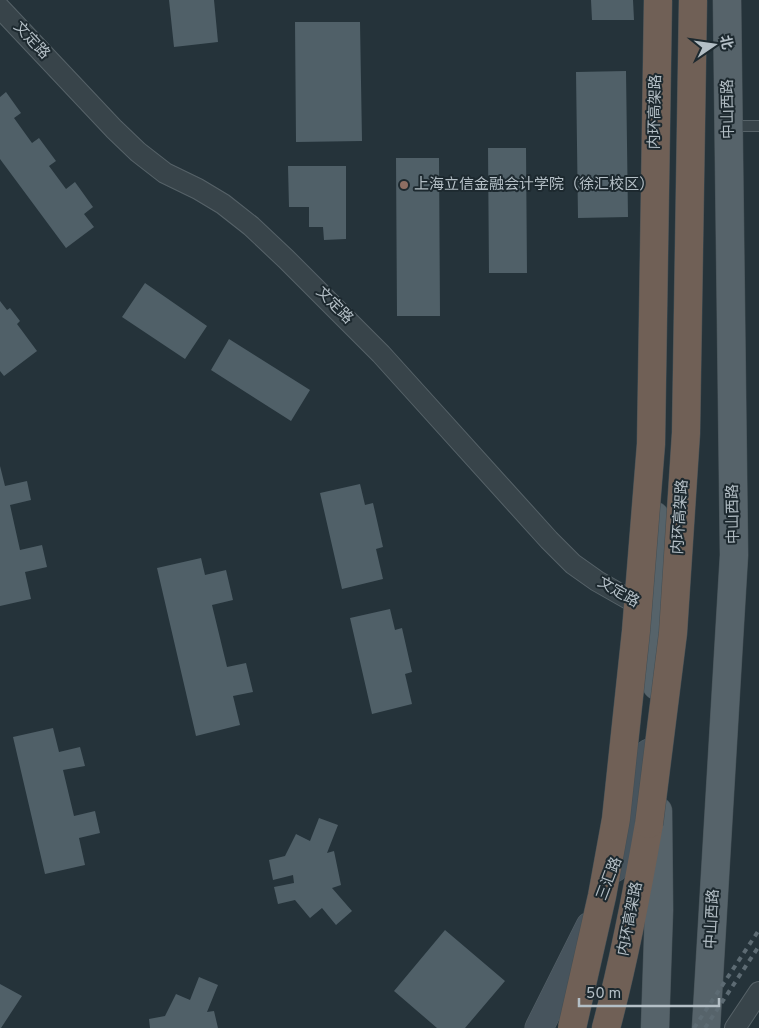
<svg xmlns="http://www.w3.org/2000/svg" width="759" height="1028" font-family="Overpass,'Noto Sans SC',sans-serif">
<rect width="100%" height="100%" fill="#25333a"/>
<path fill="#506068" d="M169,0h45l4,42 -44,5z
M591,0h42l1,20h-42z
M295,22h65l2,119 -66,1z
M626,71l2,146 -50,1 -2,-146z
M6,92l15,21 -7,5 18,25 7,-5 17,23 -7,5 17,23 9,-7 18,25 -9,7 10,13 -28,21 -66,-89v-62z
M488,148h38l1,125h-38z
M396,158h43l1,158h-43z
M288,166h58v73l-22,1 -1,-13h-14v-20h-20z
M145,283l62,43 -22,33 -63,-42z
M0,301l7,9 3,-2 10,13 -3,3 20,27 -33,25 -4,-5z
M229,339l81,51 -19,31 -80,-51z
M0,466l5,20 22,-5 4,19 -21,5 10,45 22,-5 5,22 -22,5 6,27 -31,7z
M360,484l5,21 8,-2 10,44 -7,2 7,30 -41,10 -22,-96z
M201,558l4,17 21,-5 7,30 -21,5 15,62 19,-4 7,29 -20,4 7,29 -44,11 -39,-168z
M390,609l5,21 7,-2 10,44 -7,2 7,30 -40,10 -22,-96z
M53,728l6,24 21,-5 5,19 -22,4 11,46 21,-5 5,22 -21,5 6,27 -40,9 -32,-137z
M319,818l19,7 -11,28 7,-2 7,34 -9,3 20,23 -16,14 -14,-17 -12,10 -15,-18 -17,4 -4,-17 20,-4 -1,-8 -20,5 -4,-20 16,-4 11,-22 14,7z
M445,930l60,51 -40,47h-28l-43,-37z
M199,977l19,8 -11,27 7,-1 4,17h-68l-1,-9 16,-3 11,-22 14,6z
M0,984l22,12 -21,32h-1z"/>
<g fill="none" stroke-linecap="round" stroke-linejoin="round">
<g stroke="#566268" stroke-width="12">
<path id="lane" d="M731,126h28"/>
</g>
<g stroke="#566268" stroke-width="22">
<path id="street" d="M0,8l114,121 24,23 27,21 33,16 25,15 28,22 35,33 95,95 168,186 24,24 24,17 51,29
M735,1028l24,-36"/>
</g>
<g stroke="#566268" stroke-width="29">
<path id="secondary" d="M614,868l16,-43 19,-72
M539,1028l51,-102"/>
</g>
<g stroke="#445056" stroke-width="29">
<path id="primary" d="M655,516l2,170
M655,1028l4,-118 -1,-99
M706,1028l28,-473 -7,-555"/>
</g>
<g stroke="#434f55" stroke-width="29">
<path id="highway" d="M606,1028c18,-67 31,-135 43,-204"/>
</g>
<use href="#lane" stroke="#38444a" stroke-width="10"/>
<use href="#street" stroke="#38444a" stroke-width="20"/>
<use href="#secondary" stroke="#47545d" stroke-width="28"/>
<use href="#primary" stroke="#56636a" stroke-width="28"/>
<use href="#highway" stroke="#706056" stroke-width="28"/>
<path stroke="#5d6b73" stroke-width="4" stroke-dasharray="5 5" stroke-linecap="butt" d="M694,1028l65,-98
M705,1028l54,-82"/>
<g stroke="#434f55" stroke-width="29" stroke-linecap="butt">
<path id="highway-bridge" d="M649,824l24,-191 13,-200 7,-433
M572,1028l30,-132 14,-77 20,-188 15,-187 7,-444"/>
</g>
<use href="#highway-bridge" stroke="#706056" stroke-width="28"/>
</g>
<circle fill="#8d6e63" stroke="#1d292f" stroke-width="2" cx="404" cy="185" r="5"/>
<g text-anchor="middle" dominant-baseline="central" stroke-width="4" stroke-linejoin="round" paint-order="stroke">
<g font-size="15" fill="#b4bfc6" stroke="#1d292f">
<text transform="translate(31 41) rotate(47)">文定路</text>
<text transform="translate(729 109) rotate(-91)">中山西路</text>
<text transform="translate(656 112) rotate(-89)">内环高架路</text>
<text transform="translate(334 306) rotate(45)">文定路</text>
<text transform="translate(734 514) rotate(-91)">中山西路</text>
<text transform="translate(681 517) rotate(-86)">内环高架路</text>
<text transform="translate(618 593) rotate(30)">文定路</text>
<text transform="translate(610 879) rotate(-69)">三汇路</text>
<text transform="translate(631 919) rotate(-79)">内环高架路</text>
<text transform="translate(713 919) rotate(-87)">中山西路</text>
</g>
<g font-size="15" fill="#b4bfc6" stroke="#1d292f" text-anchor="start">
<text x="414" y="185">上海立信金融会计学院（徐汇校区）</text>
</g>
</g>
<g transform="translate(714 45) rotate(77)" stroke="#1d292f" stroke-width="4" paint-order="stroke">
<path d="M0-4L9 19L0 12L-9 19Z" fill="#b4bfc6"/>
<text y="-8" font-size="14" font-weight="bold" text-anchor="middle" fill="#b4bfc6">北</text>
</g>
<path d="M579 998v8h140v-8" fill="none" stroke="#b4bfc6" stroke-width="2.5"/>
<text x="586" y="998" font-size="15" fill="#b4bfc6" stroke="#1d292f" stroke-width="4" paint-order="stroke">50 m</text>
</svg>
